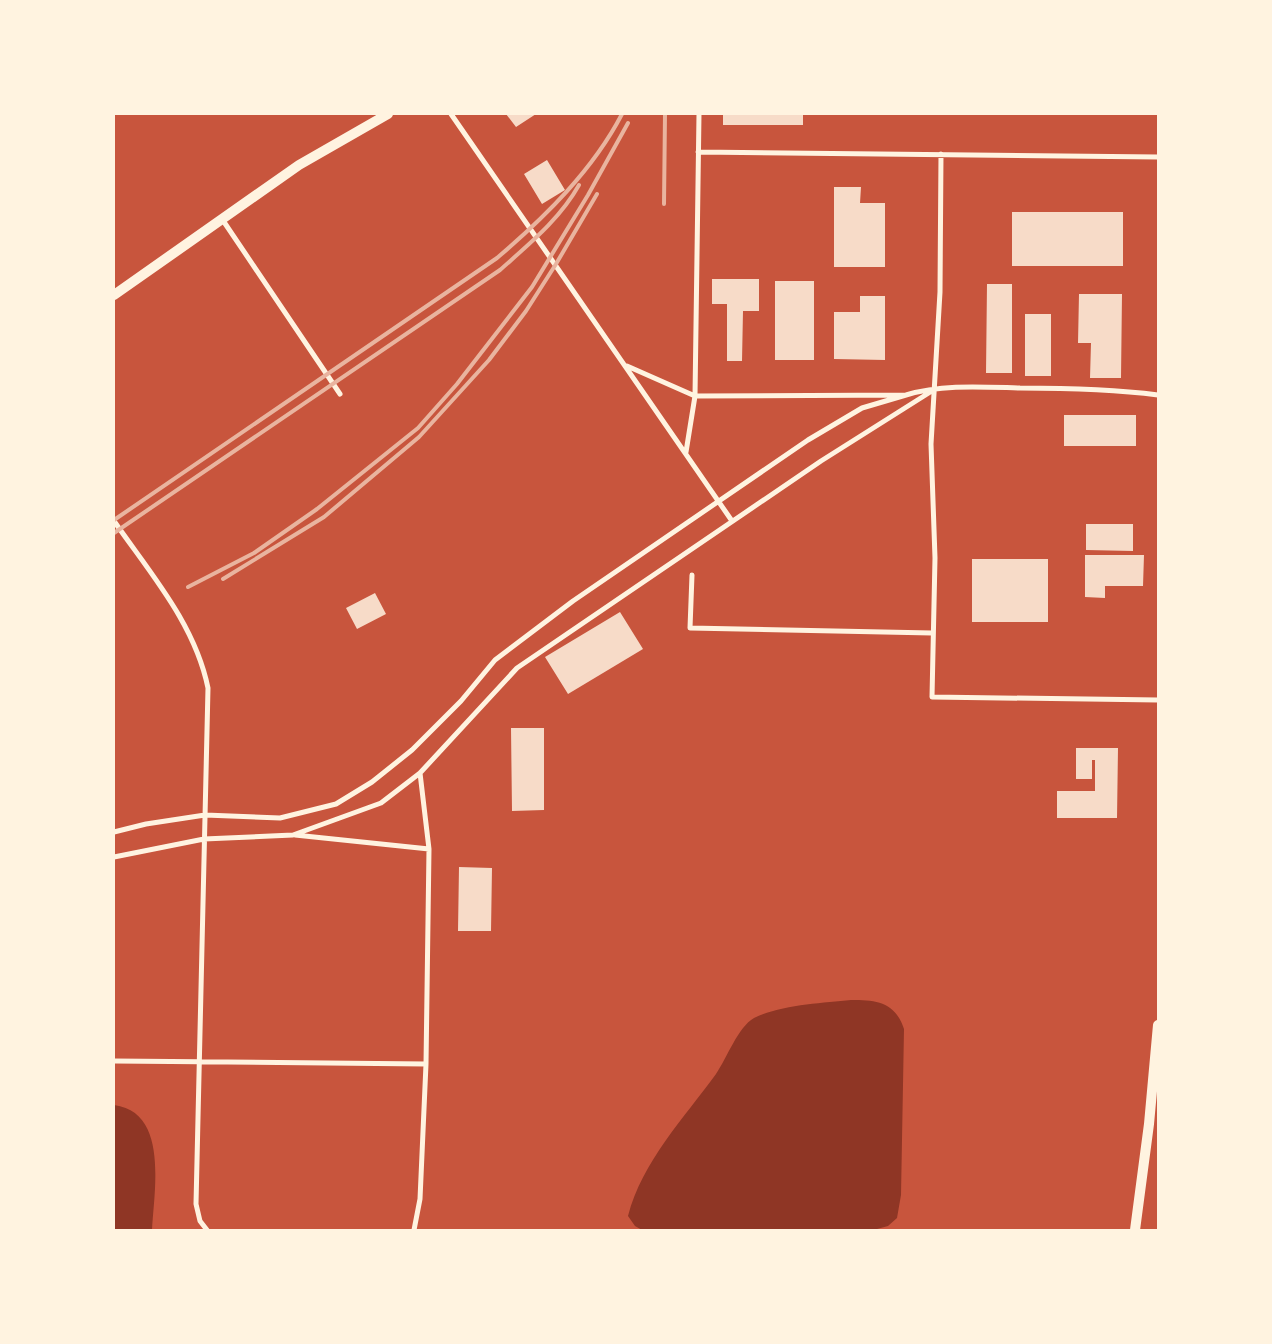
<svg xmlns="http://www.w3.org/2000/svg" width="1272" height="1344" font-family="'Golos Text',sans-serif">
<rect width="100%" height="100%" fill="#c8553d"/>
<path fill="#8f3625" d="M851,1000c26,0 44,2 53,29l-3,166 -4,23 -9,8 -11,3 -235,1 -7,-4 -7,-10c14,-54 56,-98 88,-142 11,-16 22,-47 38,-56 26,-13 68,-15 97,-18z
M114,1105c55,7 40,86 38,125h-38z"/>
<path fill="#f7dbc8" d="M506,114h30l-20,13z
M723,114h80v11h-80z
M547,160l18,30 -23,14 -18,-30z
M834,187h27l-1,16h25v64h-51z
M1012,212h111v54h-111z
M712,279h47v32h-16l-1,50h-15v-57h-15z
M775,281h39v79h-39z
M987,284h25v89h-26z
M1079,294h43l-1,84h-31l1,-35h-13z
M860,296h25v64l-51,-1v-47h26z
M1025,314h26v62h-26z
M1064,415h72v31h-72z
M1086,524h47v27l-47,-1z
M1085,555h59l-1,31h-38v12l-20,-1z
M972,559h76v63h-76z
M375,593l11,21 -29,15 -11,-21z
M620,612l23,37 -75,45 -23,-37z
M511,728h33v82l-32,1z
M1076,748h42l-1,70h-60v-27h38v-31h-3v19h-16z
M459,867l33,1 -1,63h-33z"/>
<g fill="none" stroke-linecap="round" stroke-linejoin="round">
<path stroke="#fff3e0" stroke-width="5" d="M451,114l281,407
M698,152l460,5
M941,154l-1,138 -9,152 4,114 -3,139 226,3
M222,219l118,175
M627,366l68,30 211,-1c36,-11 77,-8 114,-7 47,0 92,1 138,7
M686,452l9,-56 4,-282
M114,521c36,52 81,103 94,167l-12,516 4,17 7,9
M692,575l-2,53 242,5
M114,832l32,-8 59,-9 75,3 56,-14 36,-22 40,-32 49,-49 34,-41 78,-59 235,-161 54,-32 44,-13
M295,835l134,14
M114,857l90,-18 89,-4 88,-32 39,-30 97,-105 304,-207 114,-72
M114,1061l312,3
M414,1230l6,-31 6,-135 3,-215 -9,-76"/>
<path stroke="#fff3e0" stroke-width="10" d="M114,295l185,-130 89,-51
M1135,1230l14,-106 9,-99"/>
<path stroke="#e9b49f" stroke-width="4" d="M664,204l1,-90
M114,520l383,-262c48,-41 96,-88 125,-144
M114,533l386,-263c29,-26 60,-51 79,-85
M223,579l101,-62 95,-80 70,-77 37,-49 30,-47 41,-70
M188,587l66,-34 63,-44 101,-81 39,-44 75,-97 56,-92 40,-72"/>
</g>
<rect width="1272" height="1344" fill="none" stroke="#fff3e0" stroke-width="230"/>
</svg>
